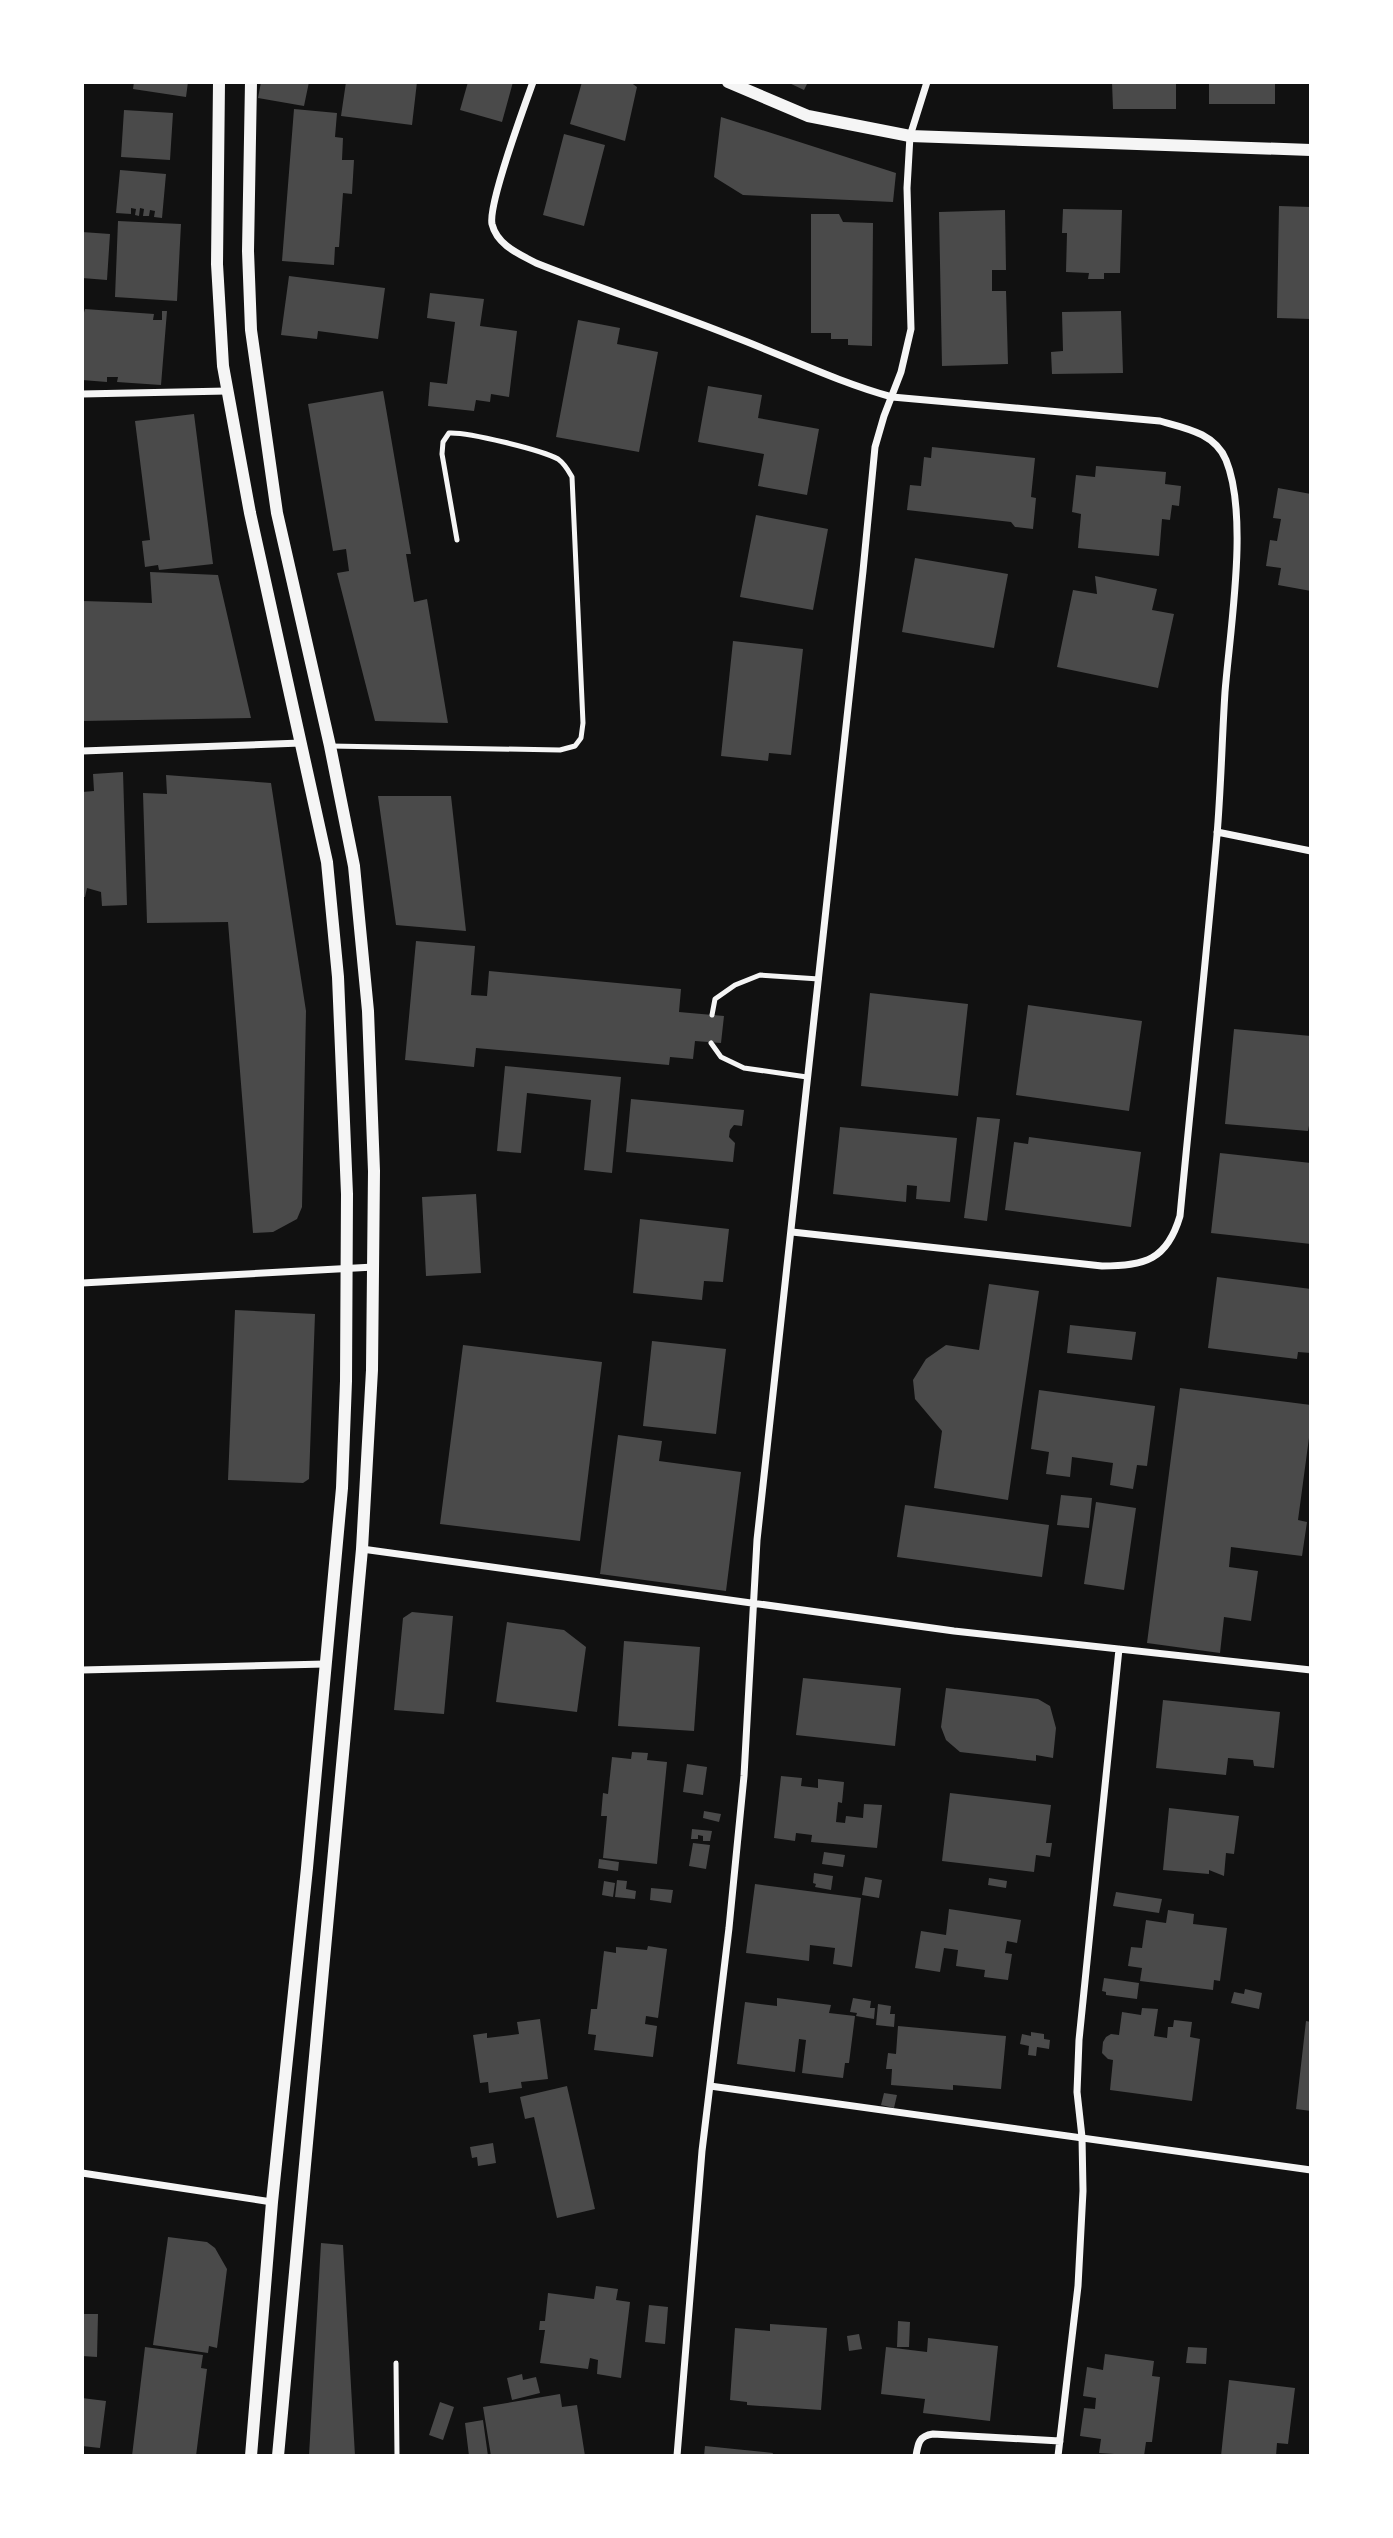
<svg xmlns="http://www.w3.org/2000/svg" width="1393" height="2538" font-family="'PT Sans Narrow',sans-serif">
<rect width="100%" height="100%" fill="#111"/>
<path fill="#4a4a4a" d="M134,82h54l-2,15 -53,-8z
M261,82h48l-5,24 -46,-8z
M346,82h71l-5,43 -71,-9z
M468,82h45l-11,40 -42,-12z
M582,82h48l7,5 -12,54 -55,-17z
M787,82h21l-4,8z
M1112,82h64v27h-63z
M1209,82h66v22h-66z
M294,109l43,4 -2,24 8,1 -1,22h12l-2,34 -9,-1 -4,54h-4l-1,18 -52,-4z
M124,110l49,3 -3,47 -49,-3z
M721,117l175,56 -3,29 -150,-7 -29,-18z
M564,134l41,11 -21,81 -41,-11z
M120,170l46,4 -4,44 -8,-1 1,-6 -5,-1 -1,6h-6l1,-7 -4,-1 -1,8 -4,-1 1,-6 -5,-1v6l-15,-1z
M1279,206l32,1v112l-34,-1z
M1063,209l59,1 -2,63h-16v6h-16l1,-6 -23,-1 1,-39h-5z
M1005,210l1,60h-14v21h14l2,73 -66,2 -3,-154z
M811,214h28l4,8 30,1 -1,123 -24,-1v-6h-17v-6h-20z
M118,221l63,3 -4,77 -62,-4z
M82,232l28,2 -3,46 -25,-2z
M289,276l96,12 -7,51 -60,-8 -1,8 -36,-4z
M430,293l54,6 -4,27 37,5 -8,66 -18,-3 -1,8 -14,-2 -2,11 -46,-5 2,-24 17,2 8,-62 -28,-4z
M85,309l69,5 -1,6h9v-9h5l-6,74 -44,-3 1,-5h-11v5l-25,-2v-60z
M1121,311l2,62 -71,1 -1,-22 12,-1 -1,-39z
M578,320l42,8 -3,16 41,8 -19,100 -83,-15z
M708,386l54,9 -4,23 61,11 -12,66 -49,-9 6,-32 -66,-12z
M383,391l28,163h-5l8,48 13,-3 21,124 -73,-2 -38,-148 12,-2 -3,-22 -13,2 -25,-147z
M194,414l19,150 -54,6 -1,-5 -13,2 -3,-26 8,-1 -15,-119z
M932,447l103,11 -4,39 5,1 -3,31 -18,-2 -4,-5 -104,-12 3,-25 11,1 3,-29 7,1z
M1096,466l70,6 -1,12 16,2 -2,20 -7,-1 -2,15 -8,-1 -3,37 -81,-8 3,-34 -9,-2 4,-37 19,2z
M1278,488l33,6v97l-33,-6 3,-17 -15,-2 4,-26 7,1 4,-22 -8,-1z
M756,515l72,14 -15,81 -73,-13z
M915,558l93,16 -14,74 -92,-16z
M150,572l68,3 33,143 -169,3v-120l70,2z
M1095,576l62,13 -5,21 22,4 -16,74 -101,-21 16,-77 24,4z
M733,641l70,8 -12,106 -22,-2 -1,8 -47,-5z
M123,772l4,133 -25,1 -1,-14 -14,-4 -2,9h-3v-105l12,-1 -1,-17z
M166,775l105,8 35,228 -4,196 -5,12 -24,13 -20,1 -25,-311 -81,1 -4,-130 24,1z
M378,796h73l15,135 -70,-6z
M416,941l59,5 -4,49 16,1 2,-25 192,18 -2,23 45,4 -3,27 -26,-2 -2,18 -23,-2 -1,8 -193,-17 -2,19 -69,-7z
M870,993l98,11 -10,92 -97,-10z
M1028,1005l114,16 -13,90 -113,-16z
M1234,1029l77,7v79l-3,16 -83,-7z
M505,1066l116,11 -9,96 -28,-3 7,-70 -64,-7 -6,60 -24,-2z
M631,1099l113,11 -2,16 -8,-1 -4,5 -1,7 6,6 -2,19 -107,-10z
M977,1117l23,2 -13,102 -23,-3z
M840,1127l117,11 -7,64 -34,-3 1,-13 -10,-1 -1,17 -73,-8z
M1029,1137l112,15 -10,75 -126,-17 9,-68 14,2z
M1220,1153l91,10v81l-100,-11z
M476,1194l5,79 -55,3 -4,-79z
M640,1219l89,10 -6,53 -19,-1 -2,19 -69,-7z
M1217,1277l94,12v64l-13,-1 -1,7 -89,-11z
M989,1284l50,7 -31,209 -74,-12 8,-57 -27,-32 -2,-19 13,-21 20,-14 33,5z
M235,1310l80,4 -6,165 -6,4 -75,-3z
M1070,1325l66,7 -4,28 -65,-7z
M652,1341l74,8 -10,85 -73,-8z
M463,1345l139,17 -22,179 -140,-17z
M1180,1388l131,17v18l-13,97 9,2 -5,34 -71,-9 -2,20 29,4 -7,50 -27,-4 -4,36 -73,-10z
M1039,1390l116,16 -8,60 -10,-1 -4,24 -23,-4 3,-22 -41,-6 -2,20 -24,-3 3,-22 -18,-3z
M618,1435l44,6 -3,20 82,11 -15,119 -126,-17z
M1061,1495l31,3 -3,30 -32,-3z
M1096,1502l40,6 -12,82 -40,-6z
M905,1505l144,20 -7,52 -145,-20z
M412,1612l41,4 -9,98 -50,-4 9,-92z
M507,1622l57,8 22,17 -9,65 -81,-10z
M624,1641l76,6 -6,84 -76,-5z
M803,1678l98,10 -6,58 -99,-11z
M946,1688l92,11 12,7 6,22 -3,30 -17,-3v6l-76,-9 -14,-12 -5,-13z
M1163,1700l117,12 -6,56 -20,-2 -1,-6 -25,-2 -2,17 -70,-7z
M632,1752l16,1 -1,7 20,2 -10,102 -54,-6 4,-42h-6l2,-23 5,1 4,-37 19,2z
M687,1764l20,3 -4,28 -20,-3z
M781,1776l21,2 -1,8 17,2v-9l26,3 -2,21 -4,-1 -2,20 9,1 1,-7 17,2 1,-14 18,1 -5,43 -66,-6 1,-7 -16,-2 -1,8 -21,-3z
M950,1793l101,12 -5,38h6l-2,14 -14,-2 -2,17 -92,-11z
M1169,1808l70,8 -5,38 -8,-1 -2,23 -15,-6v4l-46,-4z
M704,1811l17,3 -2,8 -16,-4z
M692,1829l20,2 -2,10h-7v-5l-5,-1v4h-7z
M693,1843l17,2 -4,24 -17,-3z
M824,1852l21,3 -2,12 -21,-3z
M599,1859l20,3 -1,9 -20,-3z
M814,1873l19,3 -2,14 -16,-3 1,-3 -3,-1z
M865,1877l17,3 -3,18 -17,-3z
M989,1878l18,3 -1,7 -18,-3z
M617,1880l10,1 -1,8 10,2 -1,8 -20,-2z
M604,1881l11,2 -2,14 -11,-2z
M755,1884l106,14 -9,69 -19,-3 2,-16 -25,-3 -1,16 -63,-8z
M651,1888l22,2 -2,13 -21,-3z
M1116,1892l46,7 -3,14 -46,-7z
M949,1909l72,11 -4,23 -10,-2 -2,12 7,1 -4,26 -24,-3 1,-7 -29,-4 2,-16 -14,-2 -4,24 -25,-4 6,-37 25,4z
M1168,1910l26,4 -1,10 34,4 -7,53 -6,-1 -1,10 -73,-9 2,-13 -14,-2 3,-19 11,1 4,-28 20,3z
M648,1946l19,3 -9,69 -12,-2 -1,8 12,2 -4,31 -59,-7 2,-15 -8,-1 3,-25h6l7,-58 12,2v-6l31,3z
M1104,1978l35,5 -2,16 -31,-4v-3l-4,-1z
M1245,1989l17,4 -3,16 -28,-6 3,-11 10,2z
M777,1998l54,7 -2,8 26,3 -6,47h-4l-2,15 -41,-5 4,-33 -7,-1 -4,33 -58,-8 8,-62 32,4z
M853,1998l18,3 -1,7h5l-1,11 -18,-3 1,-3 -7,-1z
M878,2004l13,2 -1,8h5l-1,13 -18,-2z
M1142,2008l16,1 -4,27 13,2 1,-11h5l1,-7 18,2 -2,15 10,2 -8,62 -82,-11 3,-30 -5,-1 -6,-6 1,-11 3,-5 5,-3 8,1 3,-23 19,3z
M540,2019l8,60 -27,3 1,6 -33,5 -1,-11 -8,1 -7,-48 14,-2v5l32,-4 -2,-12z
M1306,2021l5,1v89l-15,-2z
M898,2026l108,10 -5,53 -48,-4v5l-62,-5 1,-16h-6l2,-16 8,1z
M1031,2032l13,2v5l6,1 -1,9 -12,-2 -1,9 -8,-1 1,-9 -9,-2 2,-10 9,2z
M567,2086l28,123 -38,9 -23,-101 -9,2 -5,-22z
M884,2093l13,2 -3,13 -13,-3z
M493,2143l3,20 -18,3 -1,-9 -5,1 -2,-11z
M168,2237l39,5 8,6 12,21 -10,79 -8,-2 -1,7 -55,-8z
M321,2243l22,2 12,211h-46z
M596,2286l22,3 -2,11 14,2 -9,76 -24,-4 1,-14 -8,-2 -2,11 -48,-6 5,-33h-6l1,-9h5l3,-28 46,6z
M649,2305l19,2 -3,37 -20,-2z
M82,2314h16l-1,43 -15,-1z
M898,2321l12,1 -1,25h-12z
M770,2324l57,4 -6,82 -74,-5v-3l-17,-2 5,-72 35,3z
M859,2334l3,15 -13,2 -2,-15z
M928,2338l70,8 -8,75 -67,-8 2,-14 -44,-5 5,-47 41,5z
M145,2347l58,8 -2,13 6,1 -11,87h-64z
M1188,2347l19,1 -1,16 -20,-1z
M1105,2354l49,7 -2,15 8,1 -8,65h-6l-2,14 -45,-3 2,-14 -21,-3 4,-28 11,1 1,-11 -13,-2 4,-29 16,3z
M522,2374l1,6 13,-3 4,16 -28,7 -5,-22z
M1229,2380l66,8 -7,56 -11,-1 -1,13h-55z
M560,2394l2,13 15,-2 8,51h-94l-8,-49z
M82,2398l24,3 -6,47 -18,-2z
M440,2402l14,5 -11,33 -14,-5z
M483,2420l5,36h-19l-4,-33z
M705,2446l68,7 -1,3h-68z"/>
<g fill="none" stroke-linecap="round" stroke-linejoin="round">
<path stroke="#f5f5f5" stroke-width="5" d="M330,746l230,4 15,-4 6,-8 2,-15 -11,-246c-4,-7 -7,-13 -14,-18 -16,-9 -90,-27 -109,-26l-6,9 -1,12 15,86
M712,1015l3,-16 20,-14 25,-10 59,4
M711,1043l10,14 23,11 63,9
M396,2363l1,93"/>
<path stroke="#f5f5f5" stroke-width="7" d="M533,82c-9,25 -45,122 -41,142 5,21 27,30 44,39 65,26 131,47 196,73 53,20 105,46 160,61l268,24c25,7 55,12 66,39 23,56 4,169 -1,232 -3,47 -4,95 -8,143 -11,127 -25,254 -37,381 -13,44 -35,50 -78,50l-310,-34
M82,394l145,-3
M82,751l219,-8
M1217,832l94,19
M82,1283l292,-16
M362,1549l592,82 357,39
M82,1670l243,-6
M710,2086l601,84
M82,2173l190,29
M677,2456l25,-305 27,-223 15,-152 13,-236 106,-969 12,-124 9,-31 17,-44 10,-43 -4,-141 3,-52 17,-54
M916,2456c2,-13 3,-20 17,-22l127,7
M1058,2456l20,-170 5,-95 -1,-54 -5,-45 2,-52 40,-391"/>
<path stroke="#f5f5f5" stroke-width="12" d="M219,82l-2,182 6,102 27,147 77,349 11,115 9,217 -1,187 -4,107 -35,380 -35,334 -21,254
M251,82l-3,169 3,79 26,183 53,233 24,120 14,145 6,160 -2,199 -10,179 -84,907
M728,82l80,34 102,20 401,14"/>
</g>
<rect width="1393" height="2538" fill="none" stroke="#ffffff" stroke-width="168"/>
</svg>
